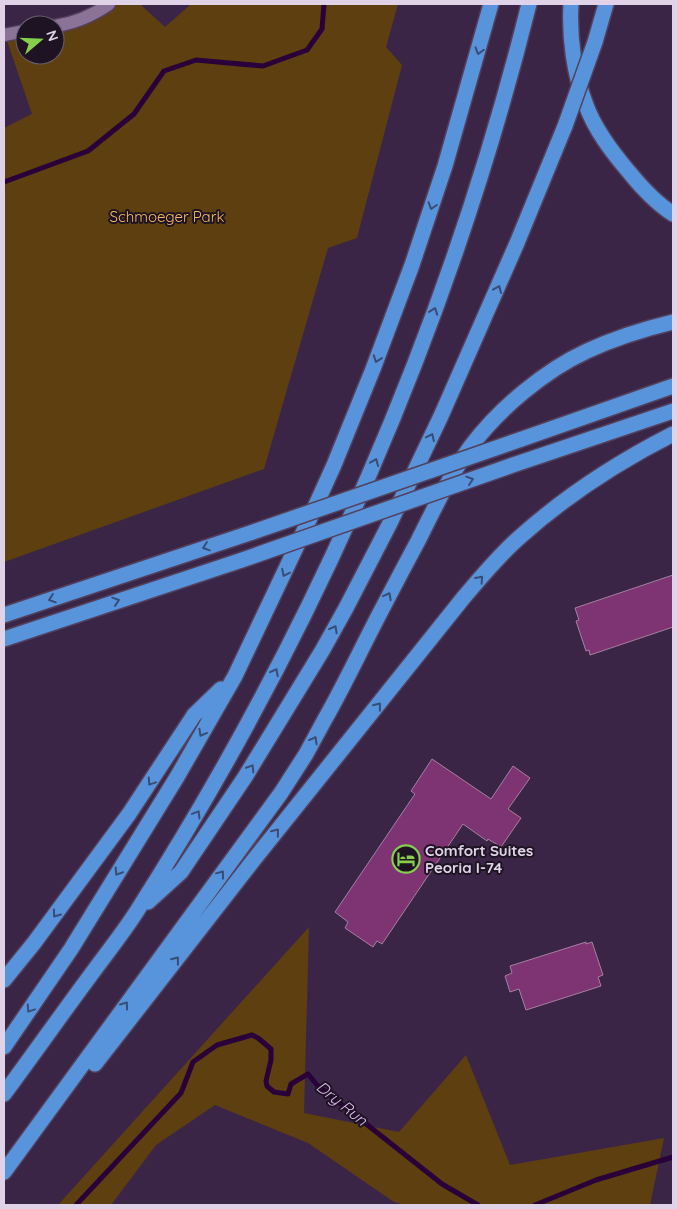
<svg xmlns="http://www.w3.org/2000/svg" width="677" height="1209" font-family="Quicksand,sans-serif">
<rect width="100%" height="100%" fill="#3b2546"/>
<path fill="#5d3f10" d="M107,4h33l25,23 26,-23h207l-12,43 16,18 -45,173 -29,10 -64,221 -260,93v-434l28,-14 -27,-79 20,-4v24h30v-29z
M309,927l-5,186 95,19 67,-77 44,110 154,-27 -14,67h-244l-12,-3 -86,-59 -93,-38 -59,40 -45,60h-53z"/>
<g fill="none" stroke-linecap="round" stroke-linejoin="round">
<path stroke="#290039" stroke-width="5" d="M4,182l84,-31 46,-37 30,-43 32,-11 67,6 44,-16 15,-21 2,-25
M76,1205l105,-112 12,-31 24,-17 35,-10 6,3 13,11v11l-5,21 1,5 7,6 14,2 3,-10 17,-10 9,11 125,99 36,21
M535,1205l61,-25 77,-23"/>
</g>
<path fill="#7e3373" stroke="#a6809e" d="M673,575v52l-83,28 -1,-5 -3,1 -10,-30 3,-1 -4,-12z
M432,759l59,40 22,-33 17,12 -22,31 13,9 -20,29 -13,-8 -1,2 -24,-17 -81,120 -5,-3 -4,6 -28,-19 3,-6 -13,-10 80,-118 -4,-3z
M586,942v2l6,-2 11,33 -5,2 3,9 -75,24 -7,-21 -9,3 -5,-16 7,-3 -2,-7z"/>
<g fill="none" stroke-linecap="round" stroke-linejoin="round">
<g stroke="#53405c" stroke-width="15">
<path id="minor" d="M55,26c20,-3 37,-10 54,-22
M4,35l21,-4"/>
</g>
<g stroke="#53405c" stroke-width="18">
<path id="highway" d="M571,4c-2,33 3,70 15,101 9,25 26,47 43,67 13,16 27,31 44,42
M595,42l11,-38
M519,440l154,-54
M510,466l163,-55
M4,615l249,-83
M4,639l238,-79
M148,902l33,-30 64,-95 77,-126 24,-43 44,-85 51,-107 76,-173 48,-117
M4,980l30,-37 95,-129 65,-99 27,-26
M4,1047l67,-98 106,-172 58,-101 75,-158 24,-53 39,-96 39,-104 33,-99 46,-162
M95,1064l157,-202 212,-265c18,-21 36,-43 57,-61 47,-42 97,-74 152,-102
M4,1094c29,-39 57,-79 86,-118 16,-22 33,-43 47,-65 178,-279 312,-586 392,-907
M4,1172l277,-379 25,-39 19,-35c20,-35 37,-72 56,-108 12,-23 24,-46 37,-70 16,-32 32,-66 53,-95 29,-38 73,-75 116,-95 28,-13 57,-22 86,-29"/>
</g>
<use href="#minor" stroke="#8b7398" stroke-width="12"/>
<use href="#highway" stroke="#5894dc" stroke-width="15"/>
<g stroke="#53405c" stroke-width="18" stroke-linecap="butt">
<path id="highway-bridge" d="M565,126l30,-84
M253,532l266,-92
M242,560l268,-94"/>
</g>
<use href="#highway-bridge" stroke="#5894dc" stroke-width="15"/>
</g>
<defs><path id="oneway-chevron" d="M-2-3.5L2.5 0L-2 3.5" fill="none" stroke-width="1.6" stroke-linecap="round" stroke-linejoin="round" transform="scale(1.25)"/></defs>
<g stroke="#384d76">
<use href="#oneway-chevron" transform="translate(479 51) rotate(106)"/>
<use href="#oneway-chevron" transform="translate(432 206) rotate(108)"/>
<use href="#oneway-chevron" transform="translate(498 289) rotate(-67)"/>
<use href="#oneway-chevron" transform="translate(434 311) rotate(-70)"/>
<use href="#oneway-chevron" transform="translate(377 359) rotate(110)"/>
<use href="#oneway-chevron" transform="translate(431 437) rotate(-65)"/>
<use href="#oneway-chevron" transform="translate(375 462) rotate(-68)"/>
<use href="#oneway-chevron" transform="translate(470 480) rotate(-19)"/>
<use href="#oneway-chevron" transform="translate(206 547) rotate(161)"/>
<use href="#oneway-chevron" transform="translate(285 573) rotate(116)"/>
<use href="#oneway-chevron" transform="translate(480 579) rotate(-48)"/>
<use href="#oneway-chevron" transform="translate(388 596) rotate(-62)"/>
<use href="#oneway-chevron" transform="translate(52 599) rotate(161)"/>
<use href="#oneway-chevron" transform="translate(116 601) rotate(-18)"/>
<use href="#oneway-chevron" transform="translate(334 629) rotate(-61)"/>
<use href="#oneway-chevron" transform="translate(275 672) rotate(-62)"/>
<use href="#oneway-chevron" transform="translate(378 706) rotate(-52)"/>
<use href="#oneway-chevron" transform="translate(202 733) rotate(119)"/>
<use href="#oneway-chevron" transform="translate(314 740) rotate(-61)"/>
<use href="#oneway-chevron" transform="translate(251 768) rotate(-58)"/>
<use href="#oneway-chevron" transform="translate(151 782) rotate(124)"/>
<use href="#oneway-chevron" transform="translate(197 814) rotate(-59)"/>
<use href="#oneway-chevron" transform="translate(276 832) rotate(-51)"/>
<use href="#oneway-chevron" transform="translate(118 872) rotate(122)"/>
<use href="#oneway-chevron" transform="translate(221 874) rotate(-53)"/>
<use href="#oneway-chevron" transform="translate(56 914) rotate(126)"/>
<use href="#oneway-chevron" transform="translate(176 960) rotate(-52)"/>
<use href="#oneway-chevron" transform="translate(125 1005) rotate(-54)"/>
<use href="#oneway-chevron" transform="translate(30 1009) rotate(124)"/>
</g>
<defs>
<g id="hotel-ring" transform="scale(1.4375)"><circle r="9.5" fill="#1d1322" stroke="#85cf4c" stroke-width="1.5"/><path d="M-6-4.5h1.5V1H6V5H4.5V3h-9V5H-6ZM-4 0a1.8 1.8 0 1 1 3.6 0ZM.5 0V-2.5h3Q6-2.5 6 0Z" fill="#85cf4c"/></g>
</defs>
<g fill-rule="evenodd">
<use href="#hotel-ring" x="406" y="859"/>
</g>
<g text-anchor="middle" dominant-baseline="central" stroke-width="4" stroke-linejoin="round" paint-order="stroke">
<g font-size="15" fill="#fbbc62" stroke="#1d1322">
<text x="167" y="216">Schmoeger Park</text>
</g>
<g font-size="15" font-weight="bold" fill="#e0d3e8" stroke="#1d1322" text-anchor="start">
<text x="425" y="850">Comfort Suites<tspan x="425" dy="17">Peoria I-74</tspan></text>
</g>
<g font-size="16" font-style="italic" fill="#dcb3f2" stroke="#1d1322">
<text transform="translate(342 1103) rotate(39)">Dry Run</text>
</g>
</g>
<rect width="677" height="1209" fill="none" stroke="#e0d3e8" stroke-width="10"/>
<g transform="translate(40 40) rotate(71)"><circle r="24" fill="#1d1322" stroke="#6b6071"/>
<path d="M0-4L9 19L0 12L-9 19Z" fill="#85cf4c"/>
<text y="-8" font-size="14" font-weight="bold" text-anchor="middle" fill="#e0d3e8">N</text>
</g>
</svg>
